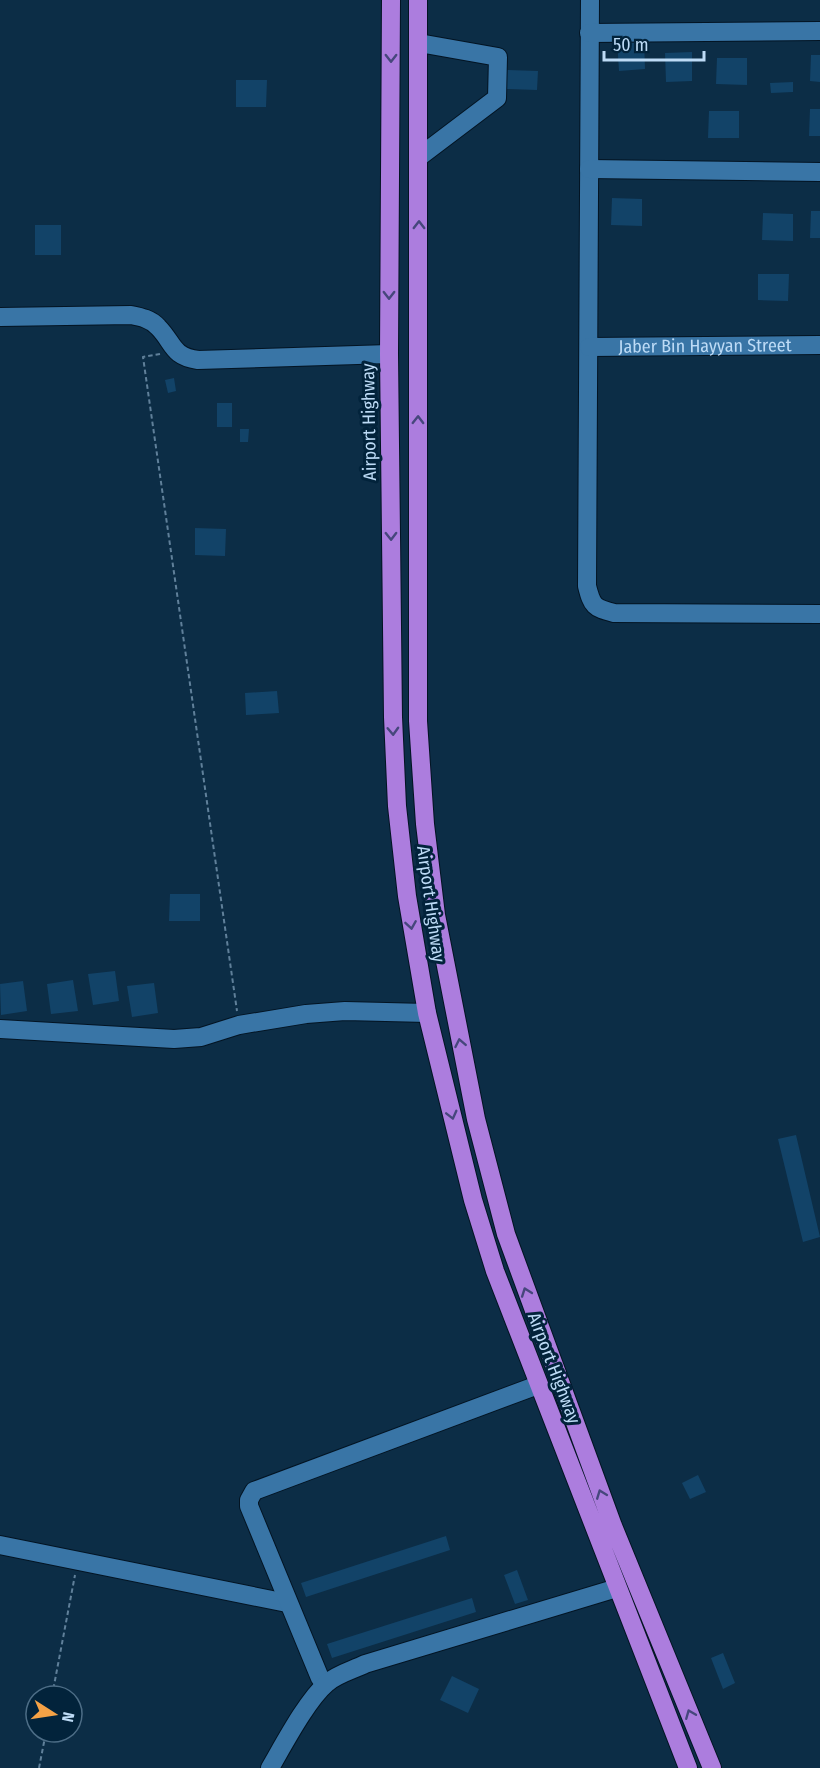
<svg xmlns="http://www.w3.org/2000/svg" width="820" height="1768" font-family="'Fira Sans Condensed',sans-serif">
<rect width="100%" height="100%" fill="#0c2d46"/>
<path fill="#124368" d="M644,39l1,30 -26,2 -2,-31z
M692,52v29l-26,1 -1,-29z
M811,55h9v27l-10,-1z
M717,58h30v27l-31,-1z
M507,70l31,1 -1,19 -30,-1z
M236,80h31l-1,27h-30z
M793,82v10l-22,1 -1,-10z
M810,109h10v27h-11z
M709,111h30v27h-31z
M612,198l30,1v27l-31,-1z
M811,211h9v27h-10z
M763,213l30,1v27l-31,-1z
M35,225h26v30h-26z
M758,274h31l-1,27 -30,-1z
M174,378l2,13 -8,2 -3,-13z
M217,403h15v24h-15z
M240,429h9l-1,13h-8z
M195,528l31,1 -1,27 -30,-1z
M277,691l2,22 -33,2 -1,-22z
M170,894h30v27h-31z
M115,971l4,30 -26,4 -5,-31z
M73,980l5,31 -27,3 -4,-30z
M23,981l4,30 -26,4 -1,-31z
M154,983l4,30 -26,4 -5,-31z
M796,1135l24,102 -17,5 -25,-103z
M698,1475l8,17 -16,7 -8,-16z
M446,1536l4,14 -144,47 -5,-14z
M517,1570l11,30 -13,4 -11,-29z
M472,1598l4,14 -144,46 -5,-14z
M723,1653l12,30 -12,6 -12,-31z
M452,1676l27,13 -11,24 -28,-13z"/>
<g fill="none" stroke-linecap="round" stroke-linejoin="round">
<g stroke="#031423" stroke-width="20">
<g id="minor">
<path d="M590,0l-3,586c5,20 7,22 27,27l206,1"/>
<path d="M589,33l231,-2"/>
<path d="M419,43l79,14 -1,41 -78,59"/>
<path d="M589,169l231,3"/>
<path d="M0,317l131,-2c10,2 20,4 27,12 16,16 13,29 40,33l191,-6"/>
<path id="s1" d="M589,347l231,-2"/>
<path d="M0,1029l174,10 27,-2 38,-12 67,-11 39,-3 82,2"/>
<path d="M0,1545l287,58"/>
<path d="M320,1678l-71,-172v-6l5,-9 284,-106"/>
<path d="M270,1768c14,-24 37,-68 57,-85 10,-9 26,-13 38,-19l252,-76"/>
</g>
</g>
<g stroke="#031423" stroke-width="20">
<path id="highway" d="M391,0l-2,354 4,363 4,89 10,90 20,117 46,187 22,71 193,497
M418,0v721l7,103 11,91 40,204 30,115 107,292 99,242"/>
</g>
<path stroke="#60809a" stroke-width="2" stroke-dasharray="4.5 3" stroke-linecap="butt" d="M160,354l-17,3 94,654
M52,1696l23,-121
M39,1768l7,-36"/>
<use href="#minor" stroke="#3975a6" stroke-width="18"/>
<use href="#highway" stroke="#ac7dde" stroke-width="18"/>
</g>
<defs><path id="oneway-chevron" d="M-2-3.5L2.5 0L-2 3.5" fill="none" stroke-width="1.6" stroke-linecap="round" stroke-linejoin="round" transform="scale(1.5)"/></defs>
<g stroke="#46477c">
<use href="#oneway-chevron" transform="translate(391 58) rotate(90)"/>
<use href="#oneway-chevron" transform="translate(419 225) rotate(-90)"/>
<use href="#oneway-chevron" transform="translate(389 295) rotate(90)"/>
<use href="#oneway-chevron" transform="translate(418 420) rotate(-89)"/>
<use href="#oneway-chevron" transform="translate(391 536) rotate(89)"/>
<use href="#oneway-chevron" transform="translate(393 731) rotate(88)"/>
<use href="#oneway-chevron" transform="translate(411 925) rotate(81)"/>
<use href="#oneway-chevron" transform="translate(460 1043) rotate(-101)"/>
<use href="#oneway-chevron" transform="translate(452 1115) rotate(76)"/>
<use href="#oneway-chevron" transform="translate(526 1292) rotate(-110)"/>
<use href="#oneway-chevron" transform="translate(601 1494) rotate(-111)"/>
<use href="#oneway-chevron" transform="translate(690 1714) rotate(-112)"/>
</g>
<g text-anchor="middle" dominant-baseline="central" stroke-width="6" stroke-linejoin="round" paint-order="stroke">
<g font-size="18" fill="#bddbf6" stroke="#02233b">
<text stroke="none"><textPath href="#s1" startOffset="116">Jaber Bin Hayyan Street</textPath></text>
<text transform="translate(369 422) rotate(-91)">Airport Highway</text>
<text transform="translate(431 904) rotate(82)">Airport Highway</text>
<text transform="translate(554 1368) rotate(69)">Airport Highway</text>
</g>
</g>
<g transform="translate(54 1714) rotate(102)"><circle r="28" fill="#02233b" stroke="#4d6d86" stroke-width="1.5"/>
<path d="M0-4.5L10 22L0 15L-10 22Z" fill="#f5a246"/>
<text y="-9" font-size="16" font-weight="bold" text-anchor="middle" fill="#bddbf6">N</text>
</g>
<path d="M604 51v9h100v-9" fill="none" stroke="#bddbf6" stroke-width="3"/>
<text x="613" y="51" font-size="18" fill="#bddbf6" stroke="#02233b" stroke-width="4.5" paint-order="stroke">50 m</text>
</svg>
